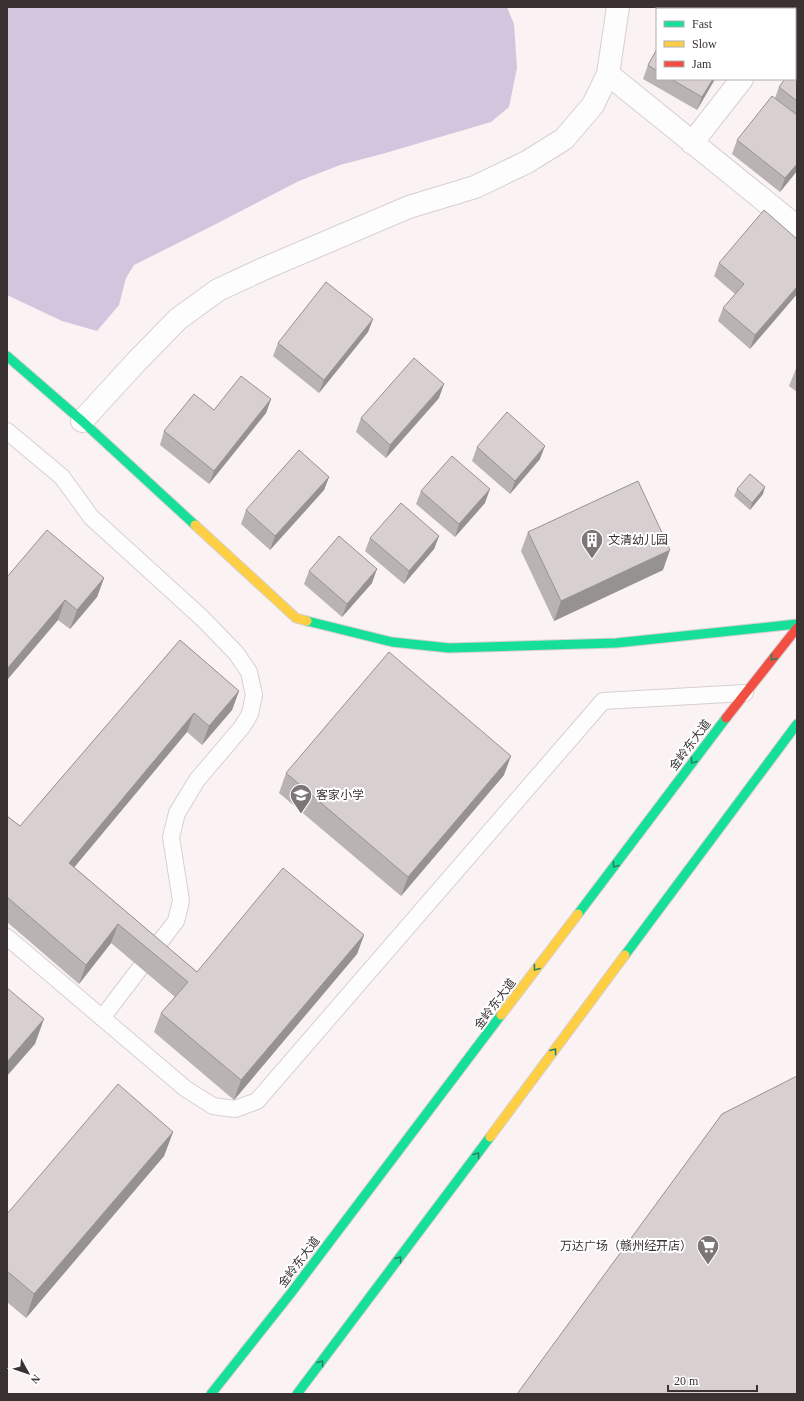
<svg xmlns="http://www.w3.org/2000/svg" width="804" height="1401" font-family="'Times New Roman','Noto Sans SC',serif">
<rect width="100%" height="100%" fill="#faf2f3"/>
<path fill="#d1c6dd" d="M12,7h495l7,17 3,44 -8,39 -18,15 -109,32 -42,11 -41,16 -85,44 -80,40 -8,13 -7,27 -22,26 -35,-10 -55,-26v-286z"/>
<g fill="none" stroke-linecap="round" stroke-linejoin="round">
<g stroke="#d7cfd0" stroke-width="18">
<path id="lane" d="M7,431l55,46 29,40 111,101 34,35 13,19 5,23 -4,19 -8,13 -45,53 -20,33 -6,24 10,64 -5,20 -74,97
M7,937l179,152 27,17 22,3 22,-8 346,-400 142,-8"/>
</g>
<g stroke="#d7cfd0" stroke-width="24">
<path id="street" d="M795,12l2,-3
M608,74l189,153
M692,143l50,-64
M82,421l55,-60 41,-42 40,-29 45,-21 146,-62 66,-20 52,-25 37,-23 29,-34 15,-31 10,-67"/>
</g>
<g stroke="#d7cfd0" stroke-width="11">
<path id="fast" d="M7,356l75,65 113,104
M307,621l85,21 57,6 167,-5 181,-19
M578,914l148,-196
M625,955l172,-231
M211,1394l80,-101 210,-278
M297,1394l193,-257"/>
</g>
<g stroke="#d7cfd0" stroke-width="11">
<path id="slow" d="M195,525l101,93 11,3
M501,1015l77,-101
M490,1137l135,-182"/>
</g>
<g stroke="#d7cfd0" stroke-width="11">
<path id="jam" d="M726,718l71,-90"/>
</g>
<use href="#lane" stroke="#fefdfd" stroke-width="16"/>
<use href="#street" stroke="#fefdfd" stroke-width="22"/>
<use href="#fast" stroke="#16e098" stroke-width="9"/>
<use href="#slow" stroke="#ffcf43" stroke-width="9"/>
<use href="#jam" stroke="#f24e42" stroke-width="9"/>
</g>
<path fill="#bab3b3" d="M686,7h75l-1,2h-75z
M657,49v30h58l-18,31 -54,-31 5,-14z
M797,64v107l-17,21 -48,-38 5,-14 38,-42 4,-11z
M797,239v55l-47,55 -32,-28 5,-13 12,-14 -21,-18 5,-13z
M373,319l-5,13 -49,61 -46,-37 5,-13z
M797,366v26l-8,-6z
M439,398l-53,60 -30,-26 5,-14z
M271,399l-5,14 -57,71 -49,-39 4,-14 50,-21z
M477,447l63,12 -30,35 -38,-33z
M329,477l-5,13 -54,60 -29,-26 5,-14z
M737,489l26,5 -13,16 -16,-14z
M421,491l64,12 -30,34 -39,-33z
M528,532l135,38 -109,51 -33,-70z
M439,536l-5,13 -30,35 -39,-33 5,-13z
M309,571l63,12 -30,34 -38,-33z
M7,577l97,1 -7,19 -27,32 -12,-9 -51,60z
M180,640l59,51 -7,19 -30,35 -15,-13 -113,135 123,105 167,-37 -7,19 -123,146 -80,-68 7,-19 14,-16 -64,-54 -32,41 -72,-62v-106l13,10z
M286,773l218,2 -103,121 -122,-103z
M173,1132l-9,24 -138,162 -19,-16v-88z"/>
<path fill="#979292" d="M758,7h3l-1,2h-3z
M713,79h2l-18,31 5,-13z
M797,164v7l-17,21 5,-14z
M797,287v7l-47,55 5,-14z
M373,319l-5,13 -49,61 5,-13z
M444,384l-5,14 -53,60 4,-13z
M271,399l-5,14 -57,71 5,-13z
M545,446l-5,13 -30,35 5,-13z
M329,477l-5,13 -54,60 5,-14z
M765,487l-2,7 -13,16 2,-7z
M490,489l-5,14 -30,34 4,-13z
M439,536l-5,13 -30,35 5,-13z
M670,550l-7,20 -109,51 7,-20z
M377,569l-5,14 -30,34 5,-13z
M104,578l-7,19 -27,32 7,-19z
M65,600l-7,20 -51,60v-11z
M239,691l-7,19 -30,35 7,-19z
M194,713l-7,19 -125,150 7,-19z
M511,756l-7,19 -103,121 7,-19z
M118,924l-7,19 -32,41 7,-19z
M364,935l-7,19 -123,146 7,-20z
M44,1019l-9,25 -28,32v-14z
M173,1132l-9,24 -138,162 8,-24z"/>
<path fill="#d8d0d0" stroke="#979292" d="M699,7h59l-1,2h-55z
M657,49v22l-9,-6z
M797,64v37l-18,-14 6,-8h10v-12z
M671,79h42l-11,18z
M772,96l25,19v49l-12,14 -48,-38z
M764,210l33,29v48l-42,48 -32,-27 21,-24 -25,-21z
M326,282l47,37 -49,61 -46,-37z
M414,358l30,26 -54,61 -29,-27z
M241,376l30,23 -57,72 -50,-40 30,-37 20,16z
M507,412l38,34 -30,35 -38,-34z
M299,450l30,27 -54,59 -29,-26z
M452,456l38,33 -31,35 -38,-33z
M750,474l15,13 -13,16 -15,-14z
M638,481l32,69 -109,51 -33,-69z
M401,503l38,33 -30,35 -39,-33z
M47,530l57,48 -27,32 -12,-10 -58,69v-92z
M339,536l38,33 -30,35 -38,-33z
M180,640l59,51 -30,35 -15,-13 -125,150 128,109 86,-104 81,67 -123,145 -80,-67 27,-31 -70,-58 -32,41 -79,-68v-81l13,10z
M389,652l122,104 -103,121 -122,-104z
M7,988l37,31 -37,43z
M797,1076v318h-280l205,-280z
M118,1084l55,48 -139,162 -27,-23v-57z"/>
<defs><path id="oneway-chevron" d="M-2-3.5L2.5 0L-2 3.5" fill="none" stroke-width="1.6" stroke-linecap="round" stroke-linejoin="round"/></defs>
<g stroke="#2a8060">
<use href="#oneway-chevron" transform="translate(773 658) rotate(128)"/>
<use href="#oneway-chevron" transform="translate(693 761) rotate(127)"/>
<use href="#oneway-chevron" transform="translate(615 865) rotate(127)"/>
<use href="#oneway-chevron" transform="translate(536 968) rotate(127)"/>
<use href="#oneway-chevron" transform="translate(554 1051) rotate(-53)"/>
<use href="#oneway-chevron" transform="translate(477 1155) rotate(-53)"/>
<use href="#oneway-chevron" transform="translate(399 1259) rotate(-53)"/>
<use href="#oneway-chevron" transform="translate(321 1363) rotate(-53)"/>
</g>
<defs>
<g id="building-pin" transform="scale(1.15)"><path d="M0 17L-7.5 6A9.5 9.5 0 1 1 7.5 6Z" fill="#7d7576" stroke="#fff"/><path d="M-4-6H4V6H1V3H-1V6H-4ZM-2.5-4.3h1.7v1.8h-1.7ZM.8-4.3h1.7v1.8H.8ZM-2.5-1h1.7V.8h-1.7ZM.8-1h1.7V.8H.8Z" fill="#fff"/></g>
<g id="school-pin" transform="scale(1.15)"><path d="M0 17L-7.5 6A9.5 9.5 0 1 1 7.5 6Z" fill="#7d7576" stroke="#fff"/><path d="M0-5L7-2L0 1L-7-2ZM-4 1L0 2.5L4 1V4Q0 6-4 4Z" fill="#fff"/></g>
<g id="supermarket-pin" transform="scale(1.15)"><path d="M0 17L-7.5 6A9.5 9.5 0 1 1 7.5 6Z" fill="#7d7576" stroke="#fff"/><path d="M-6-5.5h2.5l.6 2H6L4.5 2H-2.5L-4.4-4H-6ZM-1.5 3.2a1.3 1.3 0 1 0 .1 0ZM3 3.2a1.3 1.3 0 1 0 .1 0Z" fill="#fff"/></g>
</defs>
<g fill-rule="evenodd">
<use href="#building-pin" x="592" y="540"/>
<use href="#school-pin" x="301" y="795"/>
<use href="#supermarket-pin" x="708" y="1246"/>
</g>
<g text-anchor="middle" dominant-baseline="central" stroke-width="4" stroke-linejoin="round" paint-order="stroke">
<g font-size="12" fill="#3a3133" stroke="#fff" text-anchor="start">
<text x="608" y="540">文清幼儿园</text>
<text x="316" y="795">客家小学</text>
<text x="692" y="1246" text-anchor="end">万达广场（赣州经开店）</text>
</g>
<g font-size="12" fill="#3a3133" stroke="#fff">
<text transform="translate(690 745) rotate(-53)">金岭东大道</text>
<text transform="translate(495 1004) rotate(-53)">金岭东大道</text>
<text transform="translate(299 1262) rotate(-53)">金岭东大道</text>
</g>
</g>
<rect width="804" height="1401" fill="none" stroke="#3a3133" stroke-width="16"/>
<rect x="656" y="8" width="140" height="72" fill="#ffffff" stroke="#b0adad"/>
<rect x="664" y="21" width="20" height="6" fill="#16e098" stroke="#b0adad"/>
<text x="692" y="28" font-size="12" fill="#3a3133">Fast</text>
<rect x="664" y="41" width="20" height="6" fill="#ffcf43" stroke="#b0adad"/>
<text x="692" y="48" font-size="12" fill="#3a3133">Slow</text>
<rect x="664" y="61" width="20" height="6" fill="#f24e42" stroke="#b0adad"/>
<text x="692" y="68" font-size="12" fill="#3a3133">Jam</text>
<g transform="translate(28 1373) rotate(130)" stroke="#ffffff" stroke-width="3" paint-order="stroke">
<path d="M0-3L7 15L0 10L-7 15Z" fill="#3a3133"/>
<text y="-6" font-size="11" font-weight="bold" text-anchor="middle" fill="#3a3133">N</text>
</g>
<path d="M668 1385v6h89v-6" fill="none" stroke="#3a3133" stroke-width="2"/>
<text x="674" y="1385" font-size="12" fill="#3a3133" stroke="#ffffff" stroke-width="3" paint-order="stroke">20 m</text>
</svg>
